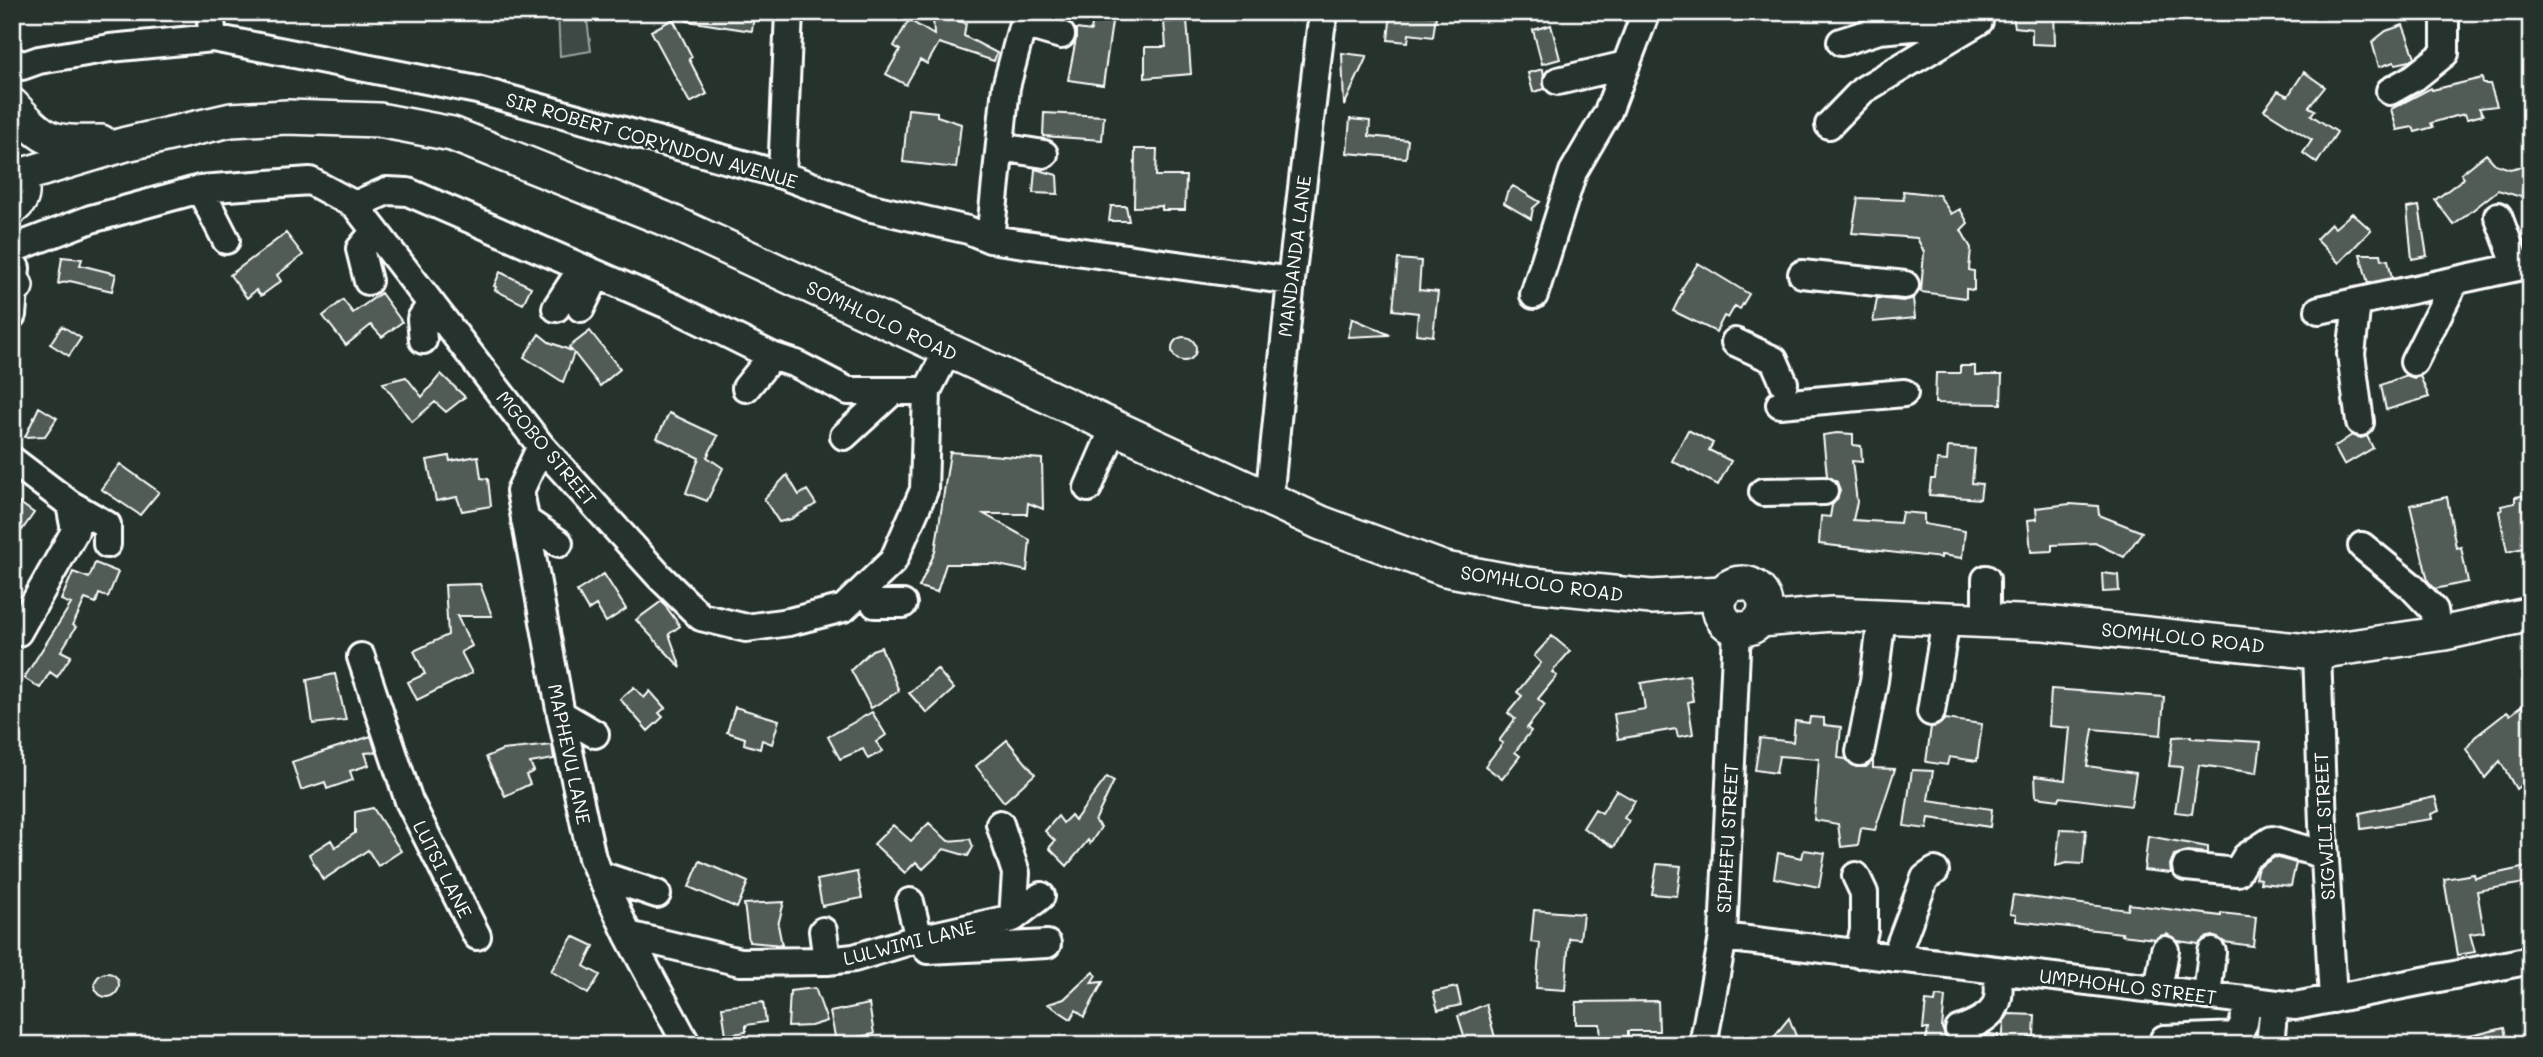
<svg xmlns="http://www.w3.org/2000/svg" width="2543" height="1057" font-family="Mali,sans-serif">
<rect width="100%" height="100%" fill="#26332d"/>
<filter id="ink" filterUnits="userSpaceOnUse"><feTurbulence type="fractalNoise" baseFrequency=".0143" numOctaves="2"/><feDisplacementMap in="SourceGraphic" scale="14" xChannelSelector="R" yChannelSelector="G"/><feConvolveMatrix kernelMatrix="1 2 1 2 8 2 1 2 1" color-interpolation-filters="sRGB"/></filter>
<g filter="url(#ink)">
<path fill="#3e4944" stroke="#9ea4a2" stroke-width="2" d="M558,12h28l5,39 -31,5z"/>
<path fill="#515c57" stroke="#fff" stroke-width="2" d="M687,12l67,2 -2,17 -65,-10z
M1094,12l19,3 -10,70 -35,-5 8,-41v-10l15,2z
M1391,12l45,4 -3,21 -24,-3 -1,8 -20,-2z
M2012,12h42l1,33 -23,-1v-15l-17,-2z
M933,15l33,8 -2,13 33,17 -3,8 -55,-18 -12,21 -7,-4 -14,25 -20,-11 14,-24 -6,-4 15,-26 25,15z
M673,19l19,38 -3,2 18,35 -17,9 -39,-72z
M1187,20l4,54 -46,4v-31h21l-2,-25z
M1551,25l9,34 -18,5 -9,-34z
M2403,25l12,32 -5,4 -14,3 -2,-2 -15,5 -7,-25 14,-11z
M1342,53l25,3 -23,50z
M1543,69l2,20 -12,3 -5,-19z
M2304,72l21,15 -16,20 6,3 -4,5 26,17 -20,31 -14,-10 9,-13 -48,-30 14,-19 10,5z
M2482,78l1,6h7l7,22 -18,2 4,7 -16,4 -2,-5 -17,4 -17,5 2,4 -18,5 -2,-5 -16,3 -6,-21 40,-21 1,2z
M908,109l29,3v4l24,8 -5,44 -53,-6z
M1044,113l60,3 -2,24 -59,-4z
M1350,119l20,2 -1,15 39,4 -2,18 -59,-5z
M1135,149h22l-1,27h30l-1,34h-23v-4l-28,1z
M2486,154l9,10 15,5 21,-5v36l-33,-10 -44,35 -19,-25 29,-22 -3,-4z
M1035,169l22,6 1,19 -25,-1z
M1513,186l27,16 -7,6 -2,11 -27,-16 3,-10z
M1903,191l36,4 12,19 9,-5 8,14 -7,7 10,18 -2,22 5,1v19l-8,-1v9l-45,-6 3,-40 -7,-14 -65,-5 6,-35 46,2z
M1111,206h15l3,15h-20z
M2419,206l8,50 -15,3 -5,-51z
M2352,213l19,17 -32,33 -23,-24 15,-15 4,4z
M286,233l17,22 -26,20 4,6 -20,15 -5,-6 -9,8 -17,-23z
M2360,254h21l1,5 6,1 4,18 -24,5z
M62,257l20,2 -2,6 36,9 -4,17 -42,-10 -12,3z
M1398,259l23,2 -2,29 19,2 -5,44 -17,-2 2,-21 -25,-3z
M1698,263l51,31 -9,15 -5,-3 -7,12 -4,-2 -8,16 -43,-21 10,-20 -2,-1z
M500,272l31,15 -8,17 -28,-14 1,-3 -2,-1z
M381,293l21,29 -20,15 -11,-12 -25,20 -23,-29 20,-16 10,13z
M1877,298l26,3 10,-3 2,20 -42,4z
M1352,318l38,17 -42,2z
M62,326l19,12 -12,18 -19,-12z
M590,331l30,38 -20,17 -26,-33 -11,29 -39,-25 15,-23 10,8 23,9 -3,-4z
M1172 349a12 12 0 1 1 24 0a12 12 0 1 1-24 0Z
M1960,366h15v9h27l-1,29 -66,-1 1,-30h24z
M441,374l24,23 -19,15 -11,-10 -23,20 -29,-39 23,-6 16,20z
M2406,375l8,3 6,-2 9,21 -43,13 -5,-25z
M39,407l18,11 -12,18 -20,1z
M669,413l49,23 -11,21 16,11 -16,33 -21,-8 13,-35 -42,-20z
M1688,430l25,13 -4,7 22,11 -13,24 -46,-24z
M1837,433l16,1v11l8,1 1,16 -10,-1 5,41 -4,18 47,3 2,-11 22,2v10l41,7 -3,27 -21,-3v3l-122,-14 2,-28 9,1 2,-12 5,-6 3,-8 -3,-9 -10,-6 -4,-41z
M2352,435l9,3 6,-2 6,12 -29,17 -10,-18z
M1948,447l27,2 -3,34 10,1 -2,15 -51,-4 2,-16h4l2,-19 10,1z
M950,452l92,7 1,50 -15,-6 -1,11h-43l46,26 -3,31 -33,-7h-48l-9,28 -18,-5 16,-35z
M449,456l1,5 28,-5 3,22 7,1 3,27 -29,5 -5,-14 -21,4 -9,-41z
M120,464l39,28 -19,23 -39,-26z
M787,475l12,20 8,-5 9,14 -25,15 -12,3 -15,-23z
M2531,494v52l-24,6 -8,-41 3,-1 -1,-4 14,-3v-6z
M2447,497l9,51 5,-1 7,35 -33,7 -7,-8 -18,-76z
M20,503l14,10 -12,17 -10,-7v-9z
M2070,504l28,2 1,9 43,17 -18,25 -29,-14 -43,2v6l-21,1 -3,-32 9,-1 -1,-11z
M95,563l23,9 -10,25 -9,-3 -3,9 -11,-4 -12,26 3,2 -15,24 10,5 -14,21 -7,-5 -10,16 -16,-10 47,-74 -10,-4 12,-28 16,6z
M2102,573l16,2 1,16 -16,1z
M604,574l22,35 -20,13 -10,-17 -8,5 -11,-19z
M480,584l12,32h-35l15,30 -11,6 11,21 -55,27 -9,-18 17,-8 -11,-23 34,-16 -3,-50z
M662,601l18,25 -11,8 12,34 -45,-48z
M1552,636l18,15 -18,21 5,4 -19,23 7,6 -18,23 4,3 -16,21 5,4 -18,23 -17,-13 18,-23 -4,-2 16,-22 -7,-6 14,-17 -5,-4 24,-29 -7,-7z
M881,647l18,44 -28,17 -20,-38 21,-20z
M937,669l17,20 -27,24 -18,-20z
M335,674l11,46 -33,4 -6,-44z
M1689,675l4,26 -5,1 5,32 -15,3 -2,-8 -58,10 -4,-25 31,-5 -4,-26z
M634,687l10,11 6,-7 15,17 -6,5 4,4 -15,14 -28,-32z
M2051,689l113,8 -3,38 -68,-6 -6,37 49,7 -5,33 -71,-9 -1,3 -23,-3 -1,-21 30,4 5,-52 -21,-2z
M2531,699v78l-15,12 -16,-28 -15,17 -19,-29 9,-12 32,-25 3,3z
M735,707l44,13 -7,24 -10,-4 -2,9 -16,-5 1,-6 -18,-6z
M872,712l14,23 -10,7 7,9 -15,8 -5,-10 -23,10 -12,-22z
M1810,717l14,1v7l17,2 -3,31 8,1 10,8h10l7,-7v8l22,1 -20,61 -14,-2 -3,17 -17,2 -3,-23 -24,-4 5,-61 -40,-3 -3,17 -21,-3 5,-32 33,4 2,-21 14,2z
M1945,719l37,5 -5,37 -28,-4 -2,8 -21,-3 5,-35 6,-1z
M371,736l5,16 -11,1 4,12 -19,6 3,9 -26,9 -2,-7 -24,8 -9,-28z
M2191,736v2l70,4 -4,31 -58,-8 -7,49 -17,-2 7,-45 -13,-1 4,-29z
M1007,740l28,34 -31,28 -28,-36z
M552,745l2,14 -24,4 4,8 -8,4 4,9 -25,12 -19,-39 16,-7z
M1912,770l21,1 -5,29 64,9 -2,18 -61,-9 -2,11 -23,-3z
M1107,777l7,4 -19,40 6,6 -11,17 -2,-4 -21,26 -18,-18 6,-7 -10,-10 13,-15 5,7 8,-8 4,5z
M1616,790l19,11 -11,17 5,3 -15,26 -31,-19 12,-19 7,4z
M2435,797l4,14 -8,3 1,5 -71,10 -1,-16z
M373,808l28,43 -23,15 -10,-16 -45,30 -14,-26 22,-14 4,7 20,-14v-21z
M929,823l19,18 22,-2 3,8 -5,9 -24,-7 -21,20 -7,-7 -11,11 -31,-29 19,-19 18,16z
M2060,829l26,1 -3,34 -17,-1 -10,3z
M2148,836l60,11v6l-21,-2 -13,4 -4,10 1,8 -27,-3z
M1804,850l21,3 -6,34 -45,-9 4,-25 24,5z
M2275,857l21,6 -5,23 -31,-3 1,-4 -6,-1 3,-10z
M700,861l48,21 -11,26 -48,-21z
M1657,864l24,2 -4,30 -25,-2z
M2531,866v16l-54,9 7,41 -14,2 5,18 -18,3 -13,-76 30,-5 1,4z
M857,872l5,26 -40,8 -5,-26z
M2013,895l115,15 1,-6 92,12v-3l35,4 -3,29 -29,-4 -11,-6 -8,2 -6,6 -21,-3 -11,-7 -12,5 -34,-4 1,-2 -106,-12v-6l-6,-1z
M784,902l-6,23 4,20 -33,-3 -5,-38z
M1534,910l49,4 -3,25 -11,-1 -4,52 -29,-2 4,-45 -9,-1z
M573,936l21,10 -10,20 16,9 -12,19 -37,-23z
M1093,972l3,3 -5,8 12,-1 -19,35 -8,-7 -5,9 -23,-15 16,-5z
M95 985a12 12 0 1 1 24 0a12 12 0 1 1-24 0Z
M1457,987l4,18 -23,5 -5,-18z
M815,988l12,33 -16,5 -23,1 2,-36z
M1936,996l9,1 -3,31 3,8 10,9h-30l3,-16h-5l3,-28 9,1z
M1658,1001l1,30h-31v14h-27l-1,-21h-24v-22z
M763,1002l3,20 -20,3v7l-20,3 -4,-28z
M869,1004l5,30 -38,7 -6,-29z
M1486,1004l11,41h-30l-9,-29z
M2009,1014l26,1 -1,22 -6,1 -1,7h-25l2,-24z
M1789,1018l7,18 -1,9h-20l1,-11z
M2504,1028l4,17h-49l-1,-6z
M1989,1034l9,1v10h-34z"/>
<g fill="none" stroke-linecap="round" stroke-linejoin="round">
<g stroke="#fff" stroke-width="32">
<path id="minor" d="M210,12l3,26
M1023,24l38,11
M1841,42l38,-12 91,-8
M12,60l10,6 17,-6 71,-12 103,-10 264,52 305,85 86,32 100,23 22,9 301,42
M1558,81l68,-16
M2390,91l25,-14 30,-24v-41
M1829,125l34,-35 116,-69
M1000,147l44,7
M782,175l7,-163
M200,189l26,51
M355,205l32,-14 21,1 267,116 97,48 24,8 52,27h79
M2498,216l19,51
M990,239l16,-152 20,-75
M15,248l76,-29 109,-30 110,-8 45,24 186,241 119,131 41,40 45,11 43,-6 55,-14 49,-47 31,-71 3,-99 21,-41
M1802,274l103,11
M368,281l-8,-32 15,-18
M1534,295l39,-123 35,-60 38,-100
M2357,302l-6,52 9,68
M556,308l26,-40
M581,308l16,-34
M2319,310l212,-46
M12,315l4,-47
M423,340l-2,-21 10,-15
M1735,342l39,18 10,23
M2414,362l41,-81
M746,388l26,-32
M1780,404l124,-11
M844,436l48,-44
M541,446l-21,45 41,223 31,144 36,77 59,110
M12,460l58,44 5,27 -57,101
M1088,488l26,-60
M1763,492l61,-1
M1269,500l22,-219 30,-253 4,-16
M70,504l37,21v19
M525,520l34,23
M2362,546l49,40 23,24 4,24
M1986,579v41
M865,588l10,16h28
M2317,652l6,172 10,175
M361,657l48,144 68,135
M1931,712l15,-93
M561,714l34,20
M1860,752l14,-71 8,-65
M2186,867l51,5 9,-15 26,-17 53,15
M600,875l57,19
M1856,876l8,17v38l-6,23
M910,902l9,37 9,11 119,-6
M1013,918l28,-22
M823,931l4,30
M628,935l112,27 87,-1 27,-3 56,-17 103,-23 3,-45 -16,-49
M1723,937l572,69 236,-46
M1895,958l30,-80 10,-7
M2158,990l7,-40
M2207,996l5,-44
M1959,1030c33,-12 46,-23 37,-60
M2164,1039l73,-3 7,-13 3,-22
M1703,1045l20,-108 14,-308
M2270,1045l4,-41"/>
</g>
<g stroke="#fff" stroke-width="38">
<path id="major" d="M12,105c35,38 38,38 89,37
M12,174c13,10 14,24 0,34
M16,177l110,-33 105,-24 56,-3 92,3 73,14 211,84 658,305 124,46 80,15 126,13 71,-4
M12,283l4,3
M1719 606a23 23 0 1 1 46 0a23 23 0 1 1-46 0Z
M1761,620l71,-6 212,9 273,29 128,-19 86,-19"/>
</g>
<use href="#minor" stroke="#26332d" stroke-width="26"/>
<use href="#major" stroke="#26332d" stroke-width="33"/>
</g>
</g>
<g text-anchor="middle" dominant-baseline="central" stroke-width="5" stroke-linejoin="round" paint-order="stroke">
<g font-size="19" fill="#fff" stroke="#26332d">
<text transform="translate(652 140) rotate(16)">SIR ROBERT CORYNDON AVENUE</text>
<text transform="translate(1294 256) rotate(-83)">MANDANDA LANE</text>
<text transform="translate(882 320) rotate(25)">SOMHLOLO ROAD</text>
<text transform="translate(547 448) rotate(50)">MGOBO STREET</text>
<text transform="translate(1542 583) rotate(8)">SOMHLOLO ROAD</text>
<text transform="translate(2183 637) rotate(6)">SOMHLOLO ROAD</text>
<text transform="translate(570 754) rotate(78)">MAPHEVU LANE</text>
<text transform="translate(2324 826) rotate(-93)">SIGWILI STREET</text>
<text transform="translate(1727 838) rotate(-87)">SIPHEFU STREET</text>
<text transform="translate(443 869) rotate(63)">LUTSI LANE</text>
<text transform="translate(909 942) rotate(-14)">LULWIMI LANE</text>
<text transform="translate(2128 986) rotate(7)">UMPHOHLO STREET</text>
</g>
</g>
<rect width="2543" height="1057" fill="none" stroke="#26332d" stroke-width="42"/>
<rect x="21" y="21" width="2501" height="1015" fill="none" stroke="#fff" stroke-width="2.5" filter="url(#ink)"/>
</svg>
